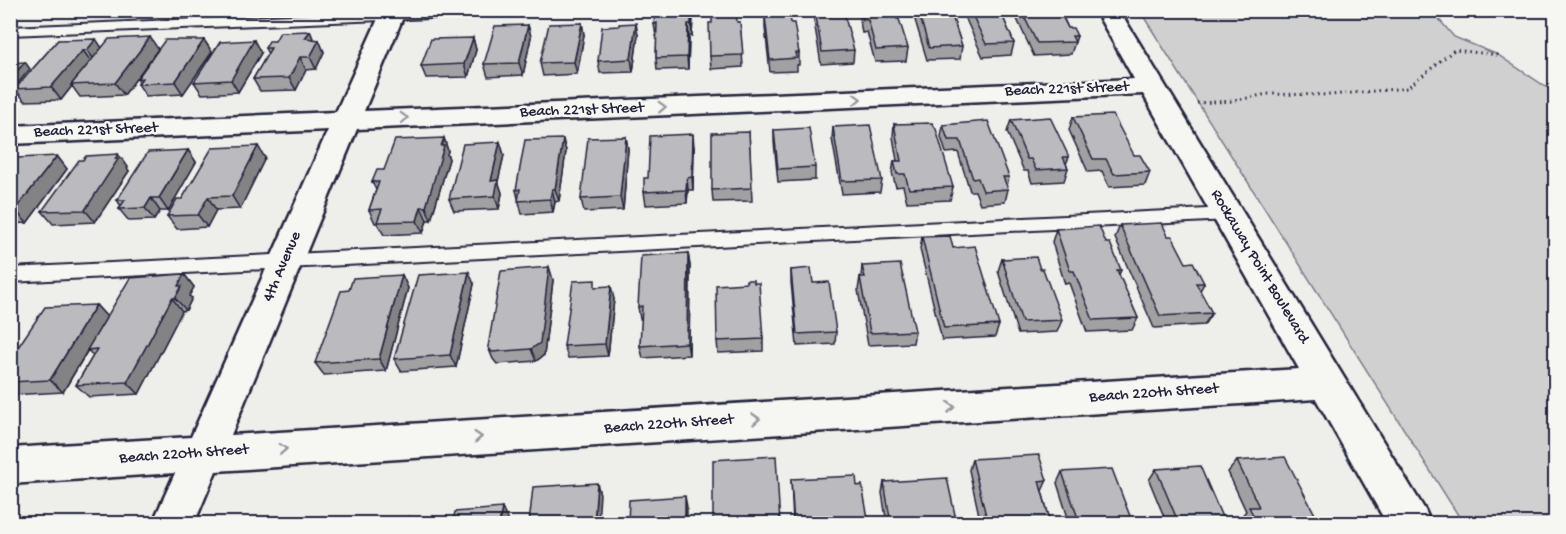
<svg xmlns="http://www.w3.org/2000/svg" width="1566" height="534" font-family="'Gochi Hand',sans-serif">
<rect width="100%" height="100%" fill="#eeeeeb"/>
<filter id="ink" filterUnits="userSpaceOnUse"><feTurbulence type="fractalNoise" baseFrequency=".0167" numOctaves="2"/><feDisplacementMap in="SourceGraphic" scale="12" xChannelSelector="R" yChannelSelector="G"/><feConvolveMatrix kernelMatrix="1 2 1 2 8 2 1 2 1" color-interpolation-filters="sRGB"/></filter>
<g filter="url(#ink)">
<path fill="#d0d0d1" stroke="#797986" stroke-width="1.5" d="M1140,11h292l22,26 44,18 57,38v430h-92z"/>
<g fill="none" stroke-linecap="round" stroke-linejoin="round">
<g stroke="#22223b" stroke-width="4">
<path id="service" d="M412,10h126l-7,4 -521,21v-8z
M1228,208l7,1 2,5 -2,5 -7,1 -1218,62v-14z"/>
</g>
<g stroke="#22223b" stroke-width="5">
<path id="minor" d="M382,10h24l-42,101 770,-32 -39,-69h24l306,500 6,14h-44l-71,-125 -1100,72 -22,53h-42l23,-51 -165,11v-36l181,-11 137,-307 -318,14v-18l326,-14zM1143,94l156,275 -1068,66 126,-306z"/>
</g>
<path stroke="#22223b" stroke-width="3" stroke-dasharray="1.5 4" stroke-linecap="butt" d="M1197,103l36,-2 34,-7 64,1 76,-7 47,-38 44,5"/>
<use href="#service" fill="#f6f6f2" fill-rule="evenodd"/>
<use href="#minor" fill="#f6f6f2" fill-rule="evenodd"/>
</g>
<path fill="#a1a1a4" stroke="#22223b" stroke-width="1.5" d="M150,10h36l-35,2z
M814,10l40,40 -1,12 -32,2 -7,-43z
M860,10l37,9 11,29 -2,13 -31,1 -8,-30 -5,1 -2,-12z
M917,10h33l12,36 -2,13 -33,1 -12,-40z
M965,10h35l14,33 -3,12 -28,2 -19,-42z
M1017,10h43l8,18 9,8 -6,18 -37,2 -18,-39z
M693,16l-1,20 -3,1 -1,32 -31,1 -1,-12 1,-22h-1l-2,-12z
M765,16l26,7 8,30v12h-2v6l-27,1 -5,-44z
M737,22h3l3,45 -32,2 -1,-13z
M582,23l2,12 -7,39 -34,2 -3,-13z
M528,25l3,12 -8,38 -35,2 -4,-13z
M310,31l3,8 6,1 5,12 -8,17 -10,1 -10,20 -36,1 -7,-12 15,-25 -3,-6 10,-7z
M638,35l-5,37 -33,1 -2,-12z
M473,38l3,12 -8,27 -42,1 -5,-12z
M58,40l44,7 56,2 -34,46 -44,2 -8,-11 -11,14 -36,1 -10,-12z
M204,40l8,12 -29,42 -37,2 -8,-12 1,-2 -2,-3z
M261,53l-23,39 -36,2 -8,-12z
M1073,117l61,38 16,17 -5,13 -36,2 -7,-16 -14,1 -19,-42z
M1011,120l58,37 -3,7 2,4 -4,13 -32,2 -4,-12h-4l-17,-39z
M894,124l59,63 -3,13 -43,2 -4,-16 -7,1 -4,-14 2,-12h3l-4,-24z
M943,125l66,52 -2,9 1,3 -3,13 -25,2 -5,-13h-5l-12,-39 -12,1 -5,-16z
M833,127l49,53 -2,12 -38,2 -10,-55z
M774,130l41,37v13l-37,2 -4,-40z
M749,132l3,69 -39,1 -1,-12z
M626,137l2,12 -5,61 -39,2 -3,-13z
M444,138l4,13 -1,3 2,5 -18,61h-4l-4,13 -39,2 -7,-12h-2l-6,-13 7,-20 -4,-8 12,-12z
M500,142l4,13 -6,26 4,12 -3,16 -45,2 -5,-12z
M694,147l-1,43h-5l-1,13 -41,2 -2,-13 4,-14z
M188,150l8,12 -28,49h-8l-6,9 -25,1 -10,-12 2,-3 -4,-6z
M566,151l-7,50 -4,1 -2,10 -31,2 -6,-24z
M57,156l10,13 -40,54 -17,1v-56z
M265,158l-25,51 -24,1 -9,17 -30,2 -10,-13 15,-17z
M128,167l-1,1 2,3 -34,51 -42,2 -11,-13z
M1120,225l66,38 18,20 -4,8 12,22 -8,12 -50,3 -39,-90z
M1056,229l50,14 15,27 -2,5 19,43 -6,12 -45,2 -18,-49 -4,1 -13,-42z
M922,237l31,11 46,77 -4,12 -53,3 -22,-91z
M688,253l2,13 -1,89 -46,3 -3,-12 2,-27h-2l-2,-12z
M1002,259l38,10 22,51 -5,12 -39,2 -20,-63z
M862,266l53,65 -2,12 -45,2 -10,-55 2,-13h1z
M549,267l4,13 -9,75 -8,6 -39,3 -4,-5 -5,-12z
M791,270l22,13 23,49 -1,12 -38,2 -6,-64z
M184,274l10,13 -5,9 3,2 -6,12 -4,1 -43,83 -50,3 -13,-12 17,-29 -5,-6 -25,42 -53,3v-36l86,-54 11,12z
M402,275l6,13 -22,83 -62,4 -9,-12z
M754,283l9,56v12l-45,2 -1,-12z
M474,284l-18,83 -55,4 -7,-12z
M597,287l17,12 -6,57 -40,2 -4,-12z
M972,459l75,21 -5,11 9,33h-70l-12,-54z
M1237,461l83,63h-77l-3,-6 6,-7 -18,-39z
M1156,469l69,55h-58l-18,-44z
M1062,472l71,52h-63l-13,-41z
M791,479l66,7 12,38h-76z
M884,482l73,42h-70l-5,-31z"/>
<path fill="#838386" stroke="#22223b" stroke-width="1.5" d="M691,10l2,6 -1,20 -1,-12z
M582,23l2,12 -7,39 -3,-12z
M636,23l2,12 -5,37 -2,-13z
M688,24l1,13 -1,32 -1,-12z
M528,25l3,12 -8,38 -4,-12z
M310,31l5,12 -10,-5z
M150,37l8,12 -34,46 -9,-12z
M473,38l3,12 -8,27 -4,-13z
M96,39l8,12 -8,11 -9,-12z
M204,40l8,12 -29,42 -8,-12z
M254,40l7,13 -23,39 -7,-12z
M319,40l5,12 -8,17 -6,-12z
M83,50l8,12 -20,23 1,1 -11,14 -10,-13z
M300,57l6,13 -10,20 -7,-12z
M25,62l5,7 -20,23v-13z
M693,134l1,13 -1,43 -1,-13z
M626,137l2,12 -5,61 -3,-13z
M444,138l4,13 -1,3 2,5 -18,61 -5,-13z
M563,139l3,12 -7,50 -4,-12z
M500,142l4,13 -6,26 4,12 -3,16 -4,-13 -4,-15z
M258,146l7,12 -25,51 -8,-13z
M188,150l8,12 -28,49 -9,-13z
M118,154l10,13 -1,1 2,3 -34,51 -10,-12z
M57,156l10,13 -40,54 -12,-13z
M687,178l1,12 -1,13 -1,-13z
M552,189l3,13 -2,10 -3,-13z
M208,197l8,13 -9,17 -9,-12z
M151,198l9,13 -6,9 -9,-12z
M421,207l6,13 -4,13 -6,-12z
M688,253l2,13 -1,89 -2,-12z
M549,267l4,13 -9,75 -8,6 -5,-12z
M469,272l5,12 -18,83 -6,-12z
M184,274l10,13 -5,9 3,2 -6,12 -11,-12 3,-12z
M402,275l6,13 -22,83 -7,-12z
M611,286l3,13 -6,57 -3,-12z
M172,298l10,13 -43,83 -12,-12z
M96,305l11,12 -44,75 -13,-12z
M10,335l7,6 -7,10z
M597,483l3,11 -2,30h-4z
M685,496l2,11v17h-2z
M502,508l5,11v5h-8z
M409,517l4,7h-6z"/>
<path fill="#bbbbbf" stroke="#22223b" stroke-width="1.5" d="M655,10h36v14h-3l-1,33 -31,1 1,-35 -3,1z
M815,10h28l11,40 -32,2z
M861,10h34l2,9h2l9,29 -32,2 -8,-30h-5z
M918,10h32l12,36 -33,2z
M970,10h30l14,33 -28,1z
M1021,10h38l9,18h5l4,8h-5l3,6 -38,1z
M736,14l1,8h3l3,33 -33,1 -1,-33h3v-8z
M790,15l1,8h3l5,30h-3l1,5 -27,2 -5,-44z
M582,23l-8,39 -34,1 9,-39z
M636,23l-5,36 -33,2 4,-34 17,-1v-2z
M528,25l-9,38 -35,1 11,-38z
M310,31l-5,7 14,2 -9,17h-10l-11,21 -36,1 18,-31h-6l4,-7h6l5,-9z
M150,37l-35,46 -44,2 38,-46z
M473,38l-9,26 -43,2 10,-27z
M96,39l-9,11h-4l-32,37 -36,2 43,-49z
M165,40h39l-29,42 -37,2 4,-6 -5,1z
M254,40l-23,40 -37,2 26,-40z
M25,62l-15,17v-16z
M1113,115l21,40h6l10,17 -36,2 -8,-15h-13l-20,-42z
M1050,117l19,40h-6l5,11 -32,2 -5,-11h-4l-16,-39z
M988,121l21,56h-6l5,12 -25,2 -5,-13 -5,1 -13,-39h-12l-5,-15z
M932,123l4,6 17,58 -44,2 -4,-15h-8l-3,-13h7l-7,-37z
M870,125l12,55 -40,1 -9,-54z
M809,128l6,39 -37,2 -4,-39z
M749,132l3,56 -40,2v-57z
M693,134l-1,43 -5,1 -1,12 -42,2v-14h4l2,-42z
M626,137l-6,60 -39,2 7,-61z
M444,138l-3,8h3l-18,61h-5l-4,14 -40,1 5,-13 -13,1 10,-28h-7l5,-12h7l11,-30z
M563,139l-8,50h-3l-2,10 -32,2 2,-12 -4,1 9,-50z
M500,142l-9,39 7,-1 -3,16 -46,3 14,-55z
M258,146l-26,50 -24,1 -10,18 -31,1 10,-17h5l30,-51z
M188,150l-29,48h-8l-6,10 -26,1 6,-9h-8l31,-48z
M118,154l-3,5 4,-1 -34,52 -43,1 37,-51h4l3,-4z
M57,156l-42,54 -5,1v-43l8,-10z
M1162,223l6,13h4l14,27 7,-1 11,21h-8l16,30 -52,3 -40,-91z
M1099,226l7,17h4l11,27h-4l21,48 -45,2 -19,-49h-4l-14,-42z
M950,236l3,12 22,-2 24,79 -55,3 -22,-91z
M688,253l-1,90 -47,3 2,-40 -4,1 3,-51z
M1036,257l4,12h3l19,51 -40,2 -20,-63z
M900,264l15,67 -45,2 -10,-56h5l-3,-11z
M549,267l-9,76 -9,6 -39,3 -4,-5 13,-76z
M811,268l2,15 16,-1 7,50 -39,2 -6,-64z
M469,272l-19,83 -56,4 24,-84z
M184,274l-6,12h4l-7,12h-3l-45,84 -51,3 21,-36 -10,1 43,-72z
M402,275l-23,84 -64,4 26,-72 8,-1 4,-12z
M595,280v7l16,-1 -6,58 -41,2 9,-65z
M746,280h8v3h5l4,56 -46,2 -1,-56 30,-2z
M96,305l-46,75 -40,2v-23l35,-52z
M1039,455l8,25 -8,1 12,43h-63l-16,-65z
M776,456l4,68h-67v-64z
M1285,457l35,67h-54l-1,-3 -8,1 -8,-15h10l-22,-46z
M1200,466l25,58h-46l-23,-55z
M1112,469l21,55h-53l-18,-52z
M856,476l1,10 5,-1 7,39h-75l-3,-45z
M947,478l10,46h-66l-7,-42z
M597,483l-3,41h-65l4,-37z
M685,496v28h-57l1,-24z
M502,508l-3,16h-65v-1l19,-2 2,-9z
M409,517l-2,7h-46l1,-3z
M320,521l-1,3h-36z"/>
<defs><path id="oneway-chevron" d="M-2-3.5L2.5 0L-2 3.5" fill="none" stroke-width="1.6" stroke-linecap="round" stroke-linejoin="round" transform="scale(1.5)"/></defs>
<g stroke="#9797a0">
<use href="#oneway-chevron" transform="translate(857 99) rotate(-2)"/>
<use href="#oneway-chevron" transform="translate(662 107) rotate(-2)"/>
<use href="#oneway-chevron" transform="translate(404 118) rotate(-2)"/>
<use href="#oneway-chevron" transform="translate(951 407) rotate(-4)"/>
<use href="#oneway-chevron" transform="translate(756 419) rotate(-4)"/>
<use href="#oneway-chevron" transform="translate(478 437) rotate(-4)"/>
<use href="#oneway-chevron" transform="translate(283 449) rotate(-4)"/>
</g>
</g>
<g text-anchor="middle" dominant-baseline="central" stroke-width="5" stroke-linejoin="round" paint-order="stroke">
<g font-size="16" fill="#22223b" stroke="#f6f6f2">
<text transform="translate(1067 90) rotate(-2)">Beach 221st Street</text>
<text transform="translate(582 111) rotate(-2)">Beach 221st Street</text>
<text transform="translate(96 131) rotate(-2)">Beach 221st Street</text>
<text transform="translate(283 267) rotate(-67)">4th Avenue</text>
<text transform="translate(1259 267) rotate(59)">Rockaway Point Boulevard</text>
<text transform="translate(1154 394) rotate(-4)">Beach 220th Street</text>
<text transform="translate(669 425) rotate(-4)">Beach 220th Street</text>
<text transform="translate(184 455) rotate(-4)">Beach 220th Street</text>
</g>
</g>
<rect width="1566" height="534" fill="none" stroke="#f6f6f2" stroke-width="36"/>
<rect x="18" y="18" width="1530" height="498" fill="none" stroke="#22223b" stroke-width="2" filter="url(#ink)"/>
</svg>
